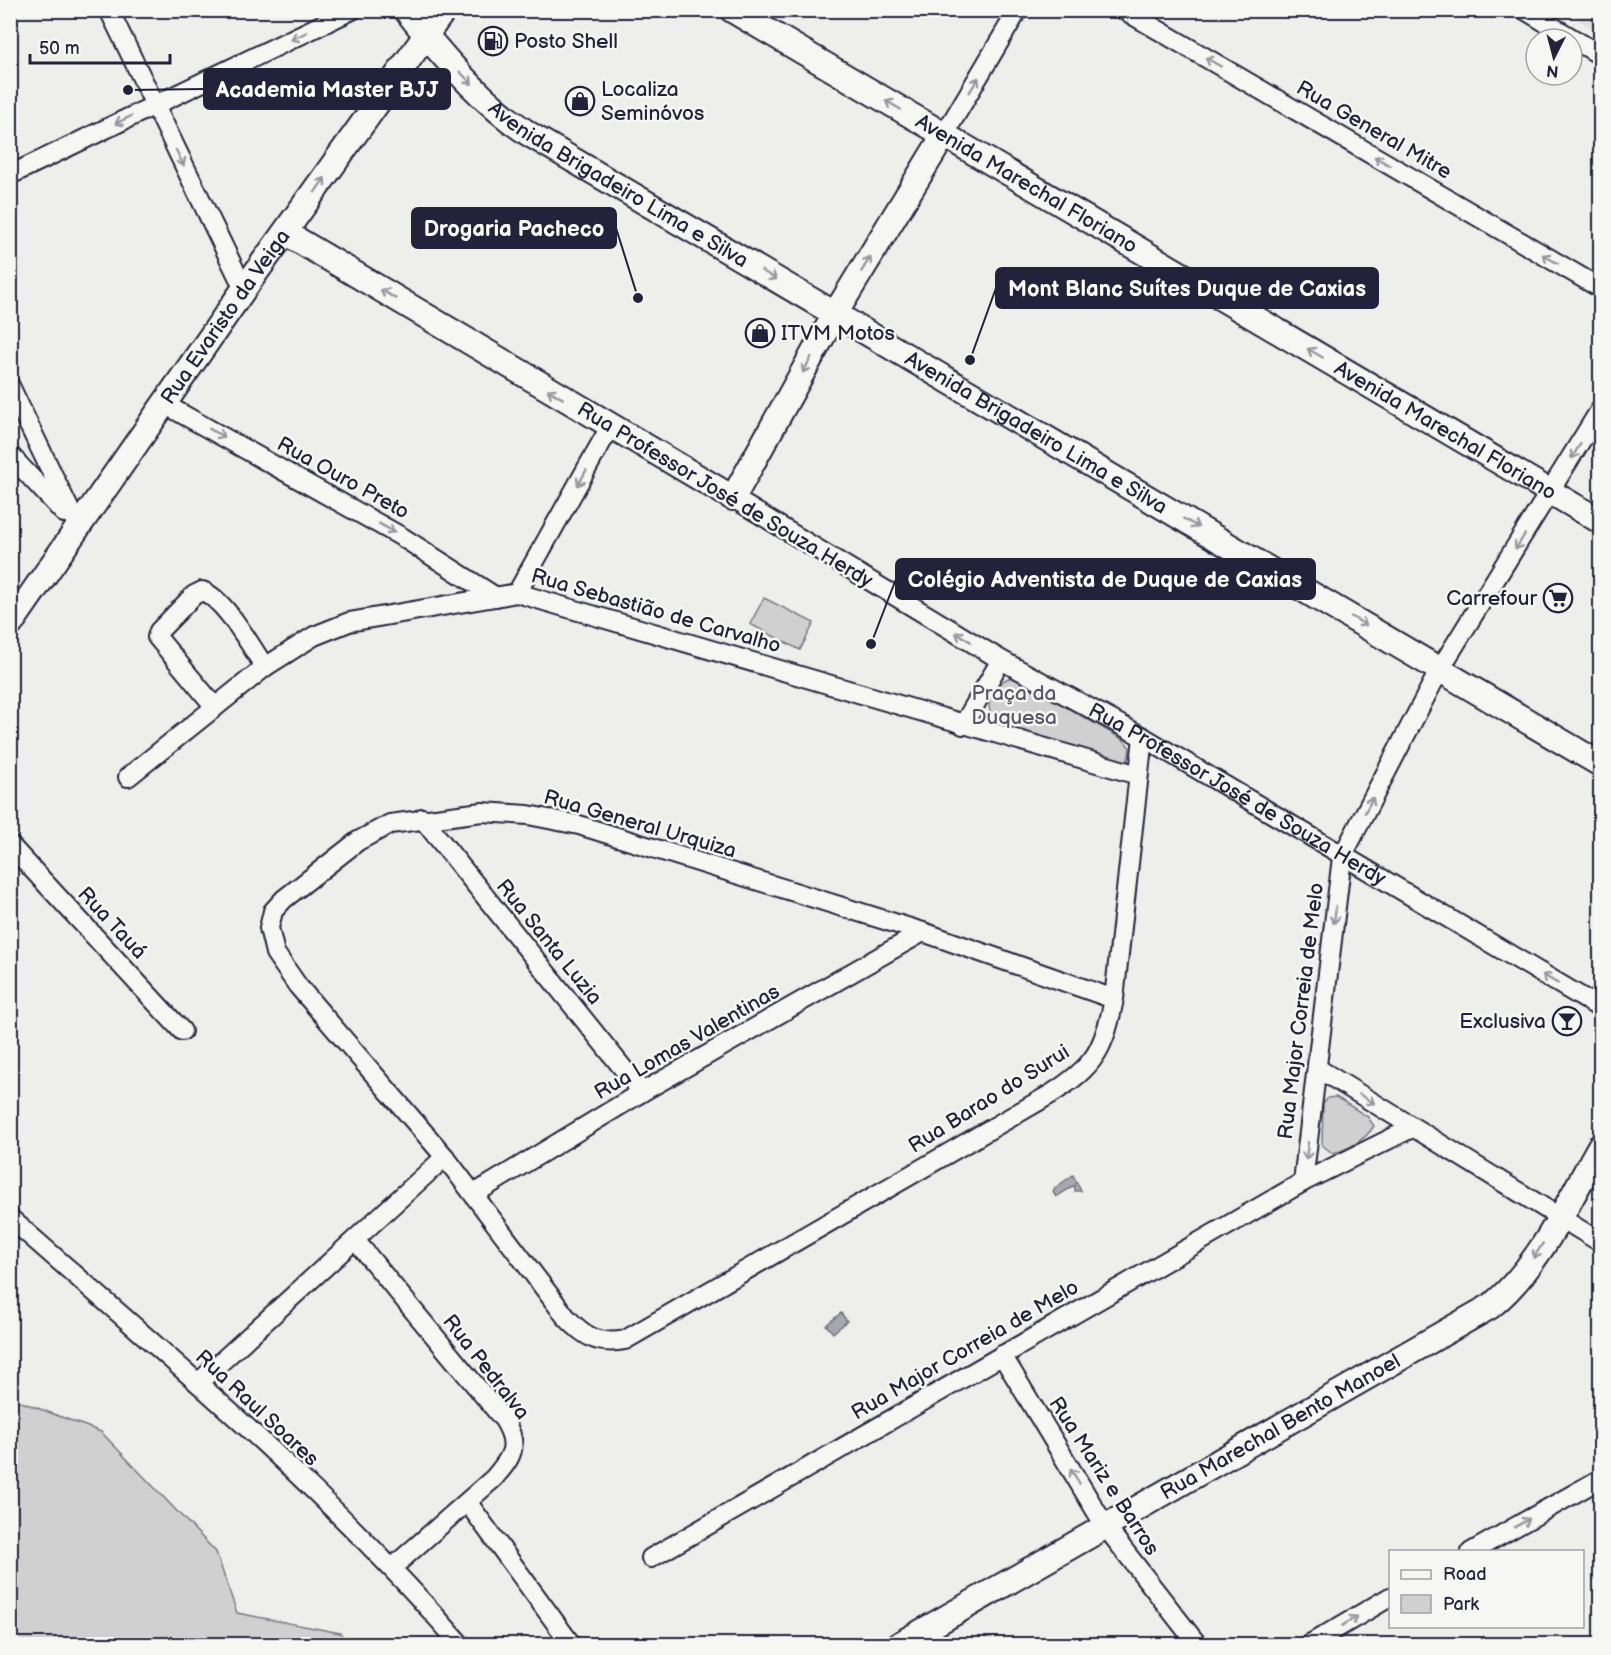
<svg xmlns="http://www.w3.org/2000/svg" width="1611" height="1655" font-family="'Balsamiq Sans',sans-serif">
<rect width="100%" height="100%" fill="#eeeeeb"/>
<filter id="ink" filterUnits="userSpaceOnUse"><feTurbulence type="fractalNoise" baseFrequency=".0167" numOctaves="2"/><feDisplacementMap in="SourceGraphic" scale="12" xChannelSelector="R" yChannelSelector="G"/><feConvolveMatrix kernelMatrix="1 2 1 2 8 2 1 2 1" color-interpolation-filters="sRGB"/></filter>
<g filter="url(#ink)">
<path fill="#dfdfde" d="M1563,11h37v21z"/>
<path fill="#d0d0d1" stroke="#797986" stroke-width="1.5" d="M764,598l50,25 -14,27 -50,-26z
M1009,678l8,1 107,61 6,8 -2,12 -4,3 -125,-37c-17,-17 -11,-39 10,-48z
M1336,1097l32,20 6,9c-9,14 -26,24 -42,27l-10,-8 1,-41 5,-6z
M11,1398l90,34 115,120 21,61 103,20 10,11h-339z"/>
<path fill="#a7a7af" stroke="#727281" stroke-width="1.5" d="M1073,1175l8,16h-6v-6l-19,12 -3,-5 2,-4z
M841,1313l6,8 -14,12 -7,-8z"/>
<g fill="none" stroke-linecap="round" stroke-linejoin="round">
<g stroke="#22223b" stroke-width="22">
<g id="minor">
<path d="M109,10l135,279"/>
<path d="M1124,10l476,278"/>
<path d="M1525,10l75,45"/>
<path d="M944,135l74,-125"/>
<path d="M10,175l342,-165"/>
<path d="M10,386l68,141"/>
<path d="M166,405l236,132 94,60"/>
<path d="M10,455l54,58"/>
<path id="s1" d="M733,498l268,162 142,77 457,271"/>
<path d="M517,593l93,-166"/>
<path d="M215,707l-58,-70 2,-6 35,-36 8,-4c23,8 49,56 63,76"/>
<path d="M963,725l38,-65"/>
<path d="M128,777l137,-110 49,-31 35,-14 168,-29 621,182"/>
<path d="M422,818l220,274"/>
<path d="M10,845l172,186"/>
<path d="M1114,999l-191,-67 -344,-107 -51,-10 -46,-3 -92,12 -32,17 -74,58 -11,12 -4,17 6,25 23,33 147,171 121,160c19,20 32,28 59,23l426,-246c44,-28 53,-44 63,-95l29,-262"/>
<path d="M1317,1068l283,174"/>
<path d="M1303,1182l39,-325 98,-188 160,-259"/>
<path d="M474,1194l168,-102 281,-160"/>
<path d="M10,1218c155,136 316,270 450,426"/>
<path d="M355,1240l149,180c16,26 8,37 -10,58l-101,89"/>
<path d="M1002,1355l103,171 92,118"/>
<path d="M198,1383l247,-226"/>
<path d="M468,1503l103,141"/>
<path d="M1471,1552l129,-73"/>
<path d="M651,1558l652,-376 109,-54"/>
<path d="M926,1629l12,15"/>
<path d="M1310,1644l80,-47"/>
</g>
</g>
<g stroke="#22223b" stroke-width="28">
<g id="major">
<path id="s2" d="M406,10c33,43 77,94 123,124l1071,630"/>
<path id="s3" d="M732,10l868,511"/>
<path d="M286,233l447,265 102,-184 109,-179"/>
<path id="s4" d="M10,625l234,-336 200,-279"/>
<path id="s5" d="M900,1644l591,-338c49,-40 78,-106 109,-160"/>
</g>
</g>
<use href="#minor" stroke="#f6f6f2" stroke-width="18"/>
<use href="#major" stroke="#f6f6f2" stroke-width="24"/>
</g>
<defs><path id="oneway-shaft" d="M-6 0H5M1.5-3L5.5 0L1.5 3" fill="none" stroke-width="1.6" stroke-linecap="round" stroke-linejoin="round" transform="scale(1.5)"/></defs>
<g stroke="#9797a0">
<use href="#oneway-shaft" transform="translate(299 36) rotate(154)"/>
<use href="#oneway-shaft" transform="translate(1213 62) rotate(-150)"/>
<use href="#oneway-shaft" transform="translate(466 78) rotate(46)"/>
<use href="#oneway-shaft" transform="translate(974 85) rotate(-59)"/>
<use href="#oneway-shaft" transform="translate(893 105) rotate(-150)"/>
<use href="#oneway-shaft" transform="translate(123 120) rotate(154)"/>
<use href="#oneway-shaft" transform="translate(180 158) rotate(64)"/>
<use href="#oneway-shaft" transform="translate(1382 161) rotate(-150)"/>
<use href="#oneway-shaft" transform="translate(320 185) rotate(-55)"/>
<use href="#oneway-shaft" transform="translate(1550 259) rotate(-150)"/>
<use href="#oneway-shaft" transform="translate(866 264) rotate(-59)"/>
<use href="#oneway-shaft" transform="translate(769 275) rotate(30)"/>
<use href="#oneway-shaft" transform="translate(388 294) rotate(-149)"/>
<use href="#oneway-shaft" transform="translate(1315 353) rotate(-150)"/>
<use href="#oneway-shaft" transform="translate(807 365) rotate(119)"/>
<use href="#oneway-shaft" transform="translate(555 394) rotate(-149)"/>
<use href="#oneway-shaft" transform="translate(217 433) rotate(29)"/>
<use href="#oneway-shaft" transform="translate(1576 451) rotate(121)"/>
<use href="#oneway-shaft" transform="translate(582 478) rotate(119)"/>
<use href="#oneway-shaft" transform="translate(1191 523) rotate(30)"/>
<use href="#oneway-shaft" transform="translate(387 528) rotate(29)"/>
<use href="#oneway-shaft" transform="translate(1520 542) rotate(122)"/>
<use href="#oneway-shaft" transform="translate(1359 621) rotate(30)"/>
<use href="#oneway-shaft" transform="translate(963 637) rotate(-149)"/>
<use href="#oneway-shaft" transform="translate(1369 805) rotate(-63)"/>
<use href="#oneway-shaft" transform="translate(1335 915) rotate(97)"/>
<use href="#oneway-shaft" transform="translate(1550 979) rotate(-150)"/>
<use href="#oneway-shaft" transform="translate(1367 1099) rotate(32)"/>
<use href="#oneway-shaft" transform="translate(1307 1151) rotate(97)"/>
<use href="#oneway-shaft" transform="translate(1538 1251) rotate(122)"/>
<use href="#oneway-shaft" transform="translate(1075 1476) rotate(-121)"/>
<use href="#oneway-shaft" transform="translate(1522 1523) rotate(-29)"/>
<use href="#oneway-shaft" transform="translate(1350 1621) rotate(-31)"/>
</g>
</g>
<defs>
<g id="fuel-ring" transform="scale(1.5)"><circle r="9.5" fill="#f6f6f2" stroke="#22223b" stroke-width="1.5"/><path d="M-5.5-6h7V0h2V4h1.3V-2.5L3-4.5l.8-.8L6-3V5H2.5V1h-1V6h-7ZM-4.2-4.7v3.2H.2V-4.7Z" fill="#22223b"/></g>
<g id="shop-ring" transform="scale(1.5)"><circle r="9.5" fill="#f6f6f2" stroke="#22223b" stroke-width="1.5"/><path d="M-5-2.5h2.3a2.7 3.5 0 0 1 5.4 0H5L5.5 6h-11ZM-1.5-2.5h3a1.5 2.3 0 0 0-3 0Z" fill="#22223b"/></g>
<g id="supermarket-ring" transform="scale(1.5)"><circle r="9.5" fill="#f6f6f2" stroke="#22223b" stroke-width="1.5"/><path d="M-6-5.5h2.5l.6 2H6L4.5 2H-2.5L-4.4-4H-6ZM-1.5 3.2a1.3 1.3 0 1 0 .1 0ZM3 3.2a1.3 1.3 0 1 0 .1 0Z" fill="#22223b"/></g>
<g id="bar-ring" transform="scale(1.5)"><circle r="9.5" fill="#f6f6f2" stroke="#22223b" stroke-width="1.5"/><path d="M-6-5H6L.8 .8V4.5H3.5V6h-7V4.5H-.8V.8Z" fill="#22223b"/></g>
</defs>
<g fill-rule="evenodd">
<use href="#fuel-ring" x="493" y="41"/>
<use href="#shop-ring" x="580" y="101"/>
<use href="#shop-ring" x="760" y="333"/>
<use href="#supermarket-ring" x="1558" y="598"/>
<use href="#bar-ring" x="1567" y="1021"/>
</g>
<g text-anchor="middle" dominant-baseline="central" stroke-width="5" stroke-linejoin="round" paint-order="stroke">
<g font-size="21" fill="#22223b" stroke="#f6f6f2" text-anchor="start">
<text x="514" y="41">Posto Shell</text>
<text x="601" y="89">Localiza<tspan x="601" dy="24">Seminóvos</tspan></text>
<text x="781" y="333">ITVM Motos</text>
<text x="1537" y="598" text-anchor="end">Carrefour</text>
<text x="1546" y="1021" text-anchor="end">Exclusiva</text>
</g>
<g font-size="21" fill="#22223b" stroke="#f6f6f2">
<text transform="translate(1374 130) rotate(30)">Rua General Mitre</text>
<text stroke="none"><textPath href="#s2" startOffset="278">Avenida Brigadeiro Lima e Silva</textPath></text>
<text stroke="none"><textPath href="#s3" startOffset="342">Avenida Marechal Floriano</textPath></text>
<text stroke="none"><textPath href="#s4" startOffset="376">Rua Evaristo da Veiga</textPath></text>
<text stroke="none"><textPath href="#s3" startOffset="828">Avenida Marechal Floriano</textPath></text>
<text stroke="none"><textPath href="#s2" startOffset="764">Avenida Brigadeiro Lima e Silva</textPath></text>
<text transform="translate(343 478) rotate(29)">Rua Ouro Preto</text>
<text transform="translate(725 495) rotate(31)">Rua Professor José de Souza Herdy</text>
<text transform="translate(656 611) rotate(16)">Rua Sebastião de Carvalho</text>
<text stroke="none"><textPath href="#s1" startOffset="585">Rua Professor José de Souza Herdy</textPath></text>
<text transform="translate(640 824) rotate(16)">Rua General Urquiza</text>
<text transform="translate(112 923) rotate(47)">Rua Tauá</text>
<text transform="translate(549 942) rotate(51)">Rua Santa Luzia</text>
<text transform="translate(1301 1011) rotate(-83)">Rua Major Correia de Melo</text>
<text transform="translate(687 1042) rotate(-30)">Rua Lomas Valentinas</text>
<text transform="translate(989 1099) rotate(-32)">Rua Barao do Surui</text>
<text transform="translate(965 1350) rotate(-30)">Rua Major Correia de Melo</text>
<text transform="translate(486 1367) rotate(52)">Rua Pedralva</text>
<text transform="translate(257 1408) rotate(43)">Rua Raul Soares</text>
<text stroke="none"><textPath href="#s5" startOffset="438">Rua Marechal Bento Manoel</textPath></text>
<text transform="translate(1104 1476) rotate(57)">Rua Mariz e Barros</text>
</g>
<g font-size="21" fill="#565668" stroke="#f6f6f2">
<text x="1014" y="693">Praça da<tspan x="1014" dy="24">Duquesa</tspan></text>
</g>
</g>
<path fill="none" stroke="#22223b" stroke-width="2" d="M128 90L204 89M638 298L616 228M970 360L996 288M871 644L896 579"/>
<g fill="#22223b" stroke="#f6f6f2" stroke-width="2">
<circle cx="128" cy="90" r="6"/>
<circle cx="638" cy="298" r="6"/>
<circle cx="970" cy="360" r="6"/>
<circle cx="871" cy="644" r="6"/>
</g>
<g fill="#22223b" stroke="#22223b" stroke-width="2">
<rect x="204" y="69" width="246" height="40" rx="6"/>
<rect x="412" y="208" width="204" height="40" rx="6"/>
<rect x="996" y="268" width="382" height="40" rx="6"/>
<rect x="896" y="559" width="419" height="40" rx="6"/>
</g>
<g font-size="22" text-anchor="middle" font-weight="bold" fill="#fff">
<text x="327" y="97">Academia Master BJJ</text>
<text x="514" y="236">Drogaria Pacheco</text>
<text x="1187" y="296">Mont Blanc Suítes Duque de Caxias</text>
<text x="1105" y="587">Colégio Adventista de Duque de Caxias</text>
</g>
<rect width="1611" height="1655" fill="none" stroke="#f6f6f2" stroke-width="36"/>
<rect x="18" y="18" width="1575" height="1619" fill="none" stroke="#22223b" stroke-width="2" filter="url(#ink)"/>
<rect x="1389" y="1550" width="195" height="78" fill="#f6f6f2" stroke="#a1a1a9" stroke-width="1.5"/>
<rect x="1401" y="1570" width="30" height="9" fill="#f6f6f2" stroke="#a1a1a9" stroke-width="1.5"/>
<text x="1443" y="1580" font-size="18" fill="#22223b">Road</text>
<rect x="1401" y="1595" width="30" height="18" fill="#d0d0d1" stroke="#a1a1a9" stroke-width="1.5"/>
<text x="1443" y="1610" font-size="18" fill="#22223b">Park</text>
<g transform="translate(1554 57) rotate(186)"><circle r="28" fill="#f6f6f2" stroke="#a1a1a9" stroke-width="1.5"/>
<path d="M0-4.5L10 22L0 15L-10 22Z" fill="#22223b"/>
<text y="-9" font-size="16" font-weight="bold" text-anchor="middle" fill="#22223b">N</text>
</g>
<path d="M30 54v9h140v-9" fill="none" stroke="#22223b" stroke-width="3"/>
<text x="39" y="54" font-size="18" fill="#22223b" stroke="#f6f6f2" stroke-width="4.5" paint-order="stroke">50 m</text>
</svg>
